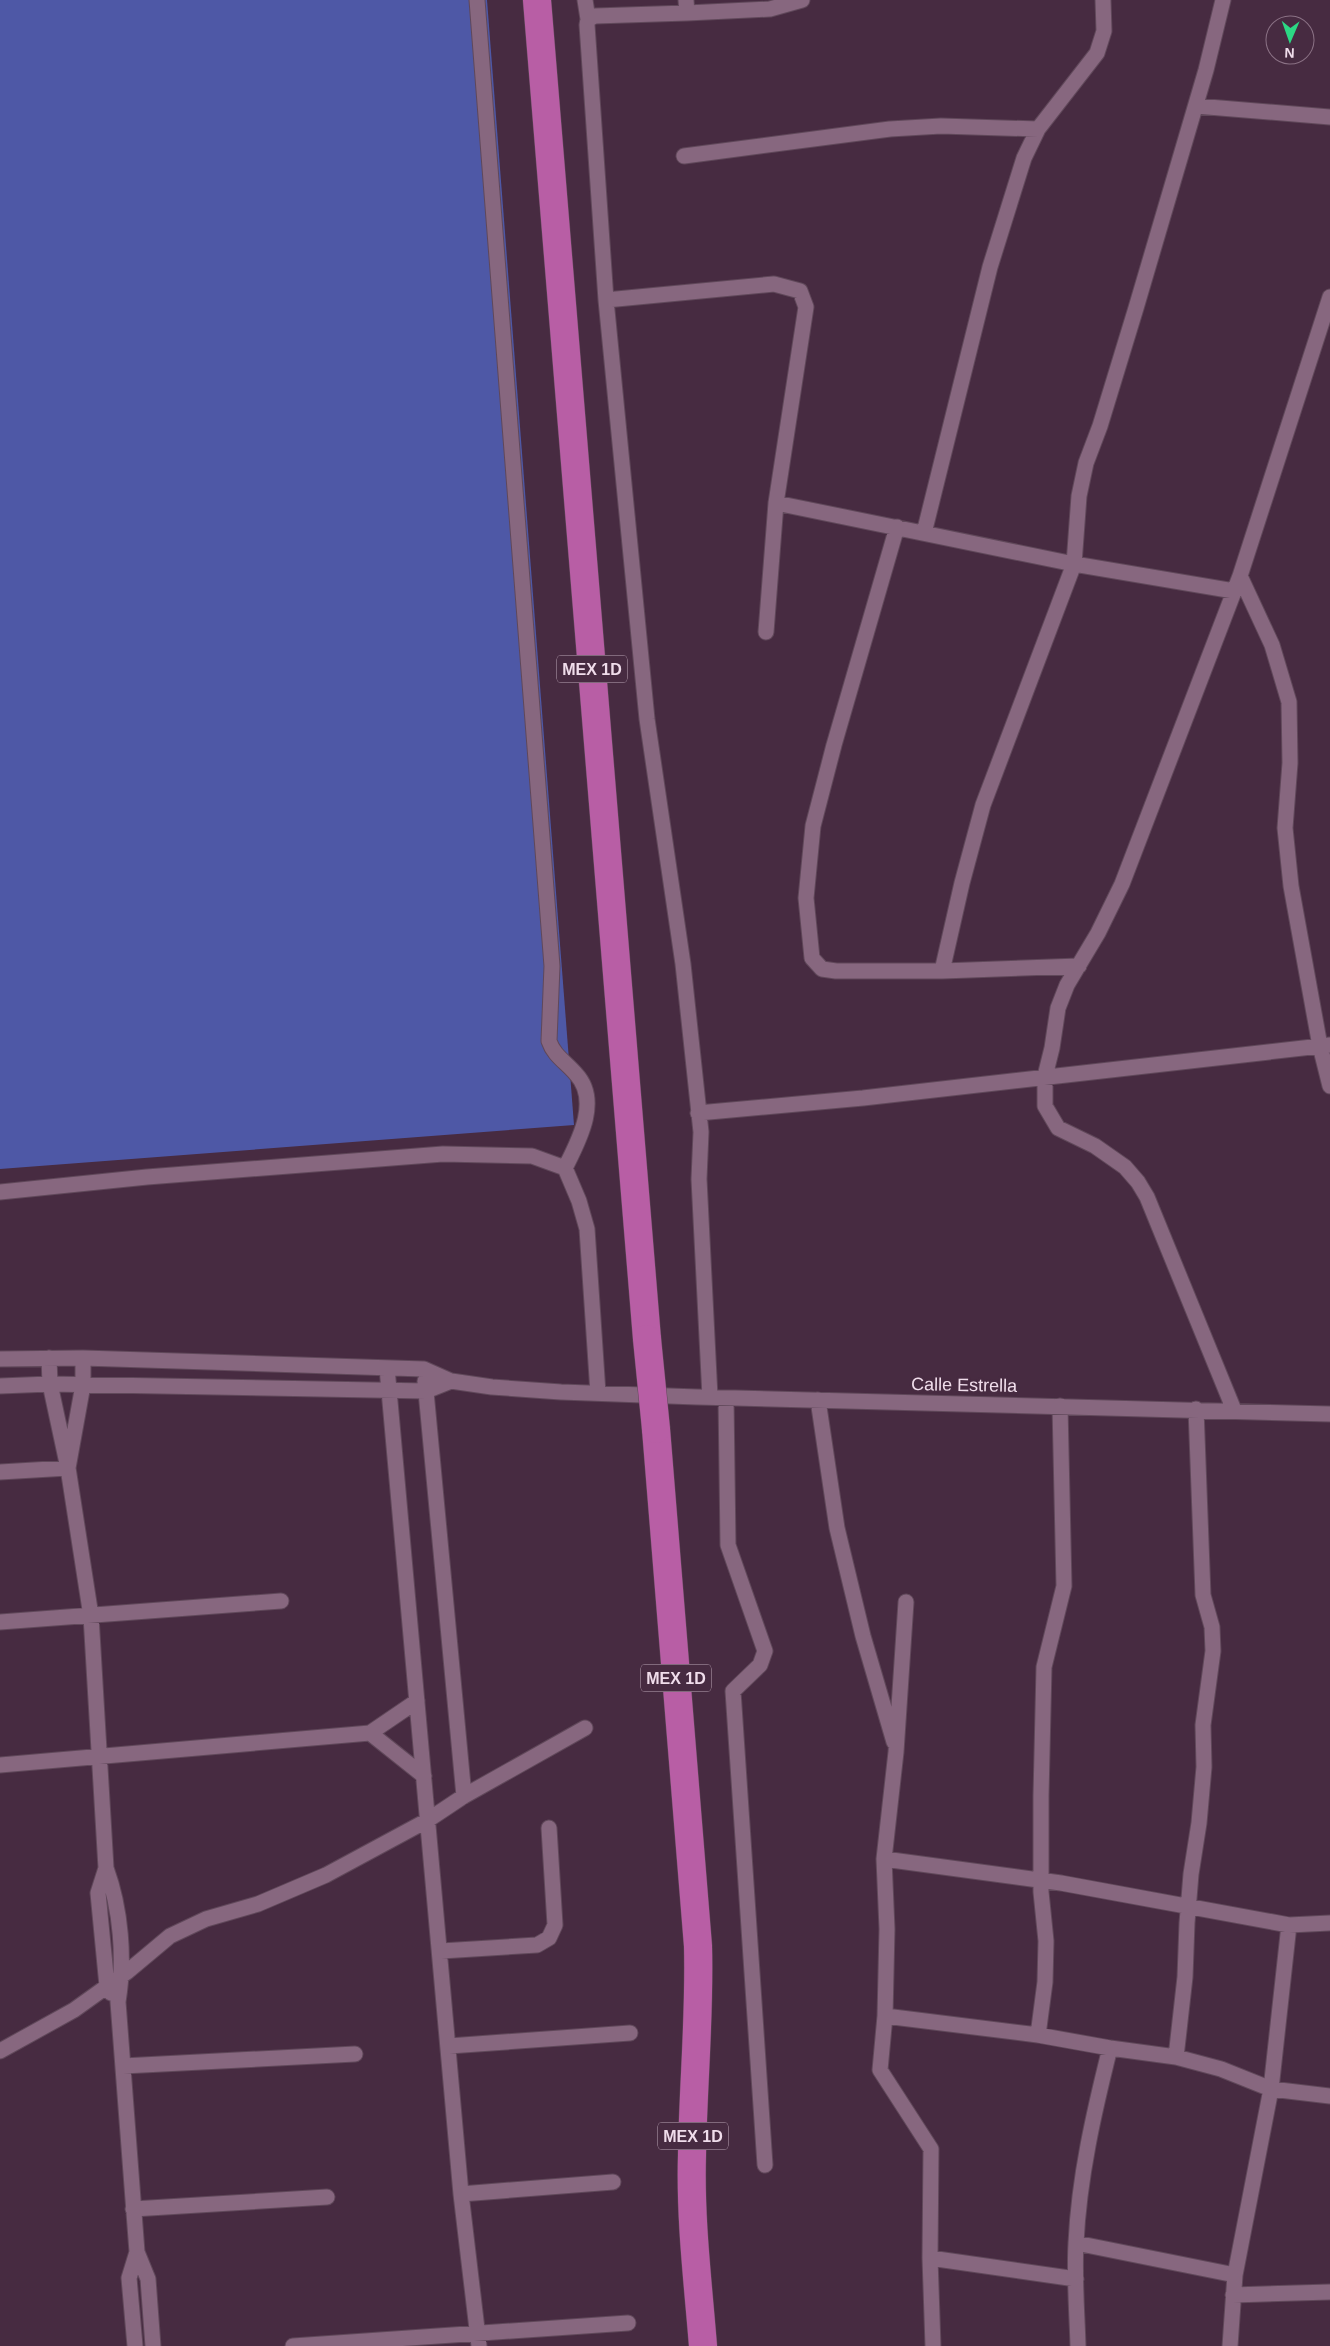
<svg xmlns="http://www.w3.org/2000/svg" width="1330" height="2346" font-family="Helvetica,sans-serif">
<rect width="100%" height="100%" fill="#472b41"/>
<path fill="#4e58a6" d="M0,0h487l87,1125 -574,44z"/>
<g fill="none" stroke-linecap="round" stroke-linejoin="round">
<g stroke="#60485a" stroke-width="17">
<path id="minor" d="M477,0l75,966 -3,75c5,15 17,21 27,33 25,27 2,68 -11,94
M585,0l3,19
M686,0l1,13 83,-4 32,-9
M687,13l-92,3 -7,3 -1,6 19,275 41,419 36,245 18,168 -2,47 11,218
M1196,106l134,11
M684,156l206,-27 51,-3 97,3
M606,300l168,-16 26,7 6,16 -30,196 -10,129
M776,503l298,61 160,27
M897,527l-63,218 -21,81 -7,72 6,60 10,11 14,2h106l137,-5
M924,533l66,-266 34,-109 14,-29 59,-76 7,-22 -1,-31
M1240,576l32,69 17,57 1,61 -5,65 6,58 29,160 10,40
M942,971l20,-88 21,-78 91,-241 5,-68 7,-33 14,-37 36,-118 70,-238 17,-70
M698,1113l165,-15 467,-53
M0,1192l147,-15 296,-23 89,2 33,12 14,33 8,28 11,164
M83,1358v27l-15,83 23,148 15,252c15,41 19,91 12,134l19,250 11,27 5,67
M0,1359l83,-1 341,11 27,12
M387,1368l74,826 18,152
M425,1381l39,415
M0,1386l50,-2 376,7 25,-10 41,6 69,5 136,5 633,17
M726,1398l2,147 37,106 -5,14 -27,26 32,474
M818,1400l19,128 26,108 31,106
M1234,1410l-87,-213 -9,-15 -13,-15 -30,-21 -37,-18 -13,-22v-30l7,-28 6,-40 9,-23 31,-52 24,-49 118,-308 90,-279
M0,1472l68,-4 -18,-84 -1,-26
M906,1602l-10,150 -12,107 3,70 -2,87 153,19 72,13 66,9 45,12 50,20 59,7
M0,1622l281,-21
M370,1733l54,43
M0,1765l370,-32 47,-32
M884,1859l177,24 228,42 41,-2
M106,1868l-8,25 9,93 4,7
M441,1951l96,-6 12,-7 6,-13 -6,-97
M885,2016l-5,54 51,79 -1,109 3,88
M1038,2035l7,-53 1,-41 -5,-49v-96l3,-129 20,-81 -4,-180
M449,2046l181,-13
M0,2051l74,-41 53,-38 43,-36 36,-17 52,-15 68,-29 102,-55 36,-24 121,-68
M1176,2057l9,-80 2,-54 4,-49 8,-51 5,-56 -1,-42 10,-74 -1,-24 -9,-32 -7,-186
M123,2066l232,-12
M461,2194l152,-12
M133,2209l194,-12
M1076,2243l159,32
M930,2258l146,21
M1233,2295l97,-3
M135,2346l-6,-68 8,-26
M293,2346l335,-23
M1078,2346c-1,-34 -4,-69 -2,-103 3,-66 18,-131 34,-195
M1230,2346l5,-71 36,-186 18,-164"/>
</g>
<g stroke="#60485a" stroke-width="29">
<path id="motorway" d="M537,0l110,1339
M656,1429l42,517c2,70 -5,139 -6,209 -2,64 6,128 11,191"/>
</g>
<use href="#minor" stroke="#87677f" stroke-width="15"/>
<use href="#motorway" stroke="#b85ea5" stroke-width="28"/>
<g stroke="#60485a" stroke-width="29" stroke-linecap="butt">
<path id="motorway-bridge" d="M647,1339l9,90"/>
</g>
<use href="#motorway-bridge" stroke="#b85ea5" stroke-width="28"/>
</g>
<g text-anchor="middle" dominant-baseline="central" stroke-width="4.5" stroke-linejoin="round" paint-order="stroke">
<g fill="#472b41" stroke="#bda8b8" stroke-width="1">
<rect x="557" y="655.5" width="70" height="27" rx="4"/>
<rect x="641" y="1664.5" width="70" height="27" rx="4"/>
<rect x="658" y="2122.5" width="70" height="27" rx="4"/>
</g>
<g font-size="16" font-weight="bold" fill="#f0ddeb">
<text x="592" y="669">MEX 1D</text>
<text x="676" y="1678">MEX 1D</text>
<text x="693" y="2136">MEX 1D</text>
</g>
<g font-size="18" fill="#f0ddeb" stroke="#472b41">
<text transform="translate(964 1385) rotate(1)">Calle Estrella</text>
</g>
</g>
<g transform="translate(1290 40) rotate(182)"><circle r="24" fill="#472b41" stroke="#8b7285"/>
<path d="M0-4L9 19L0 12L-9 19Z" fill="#2cd884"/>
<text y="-8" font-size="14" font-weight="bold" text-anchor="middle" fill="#f0ddeb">N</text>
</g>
</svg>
